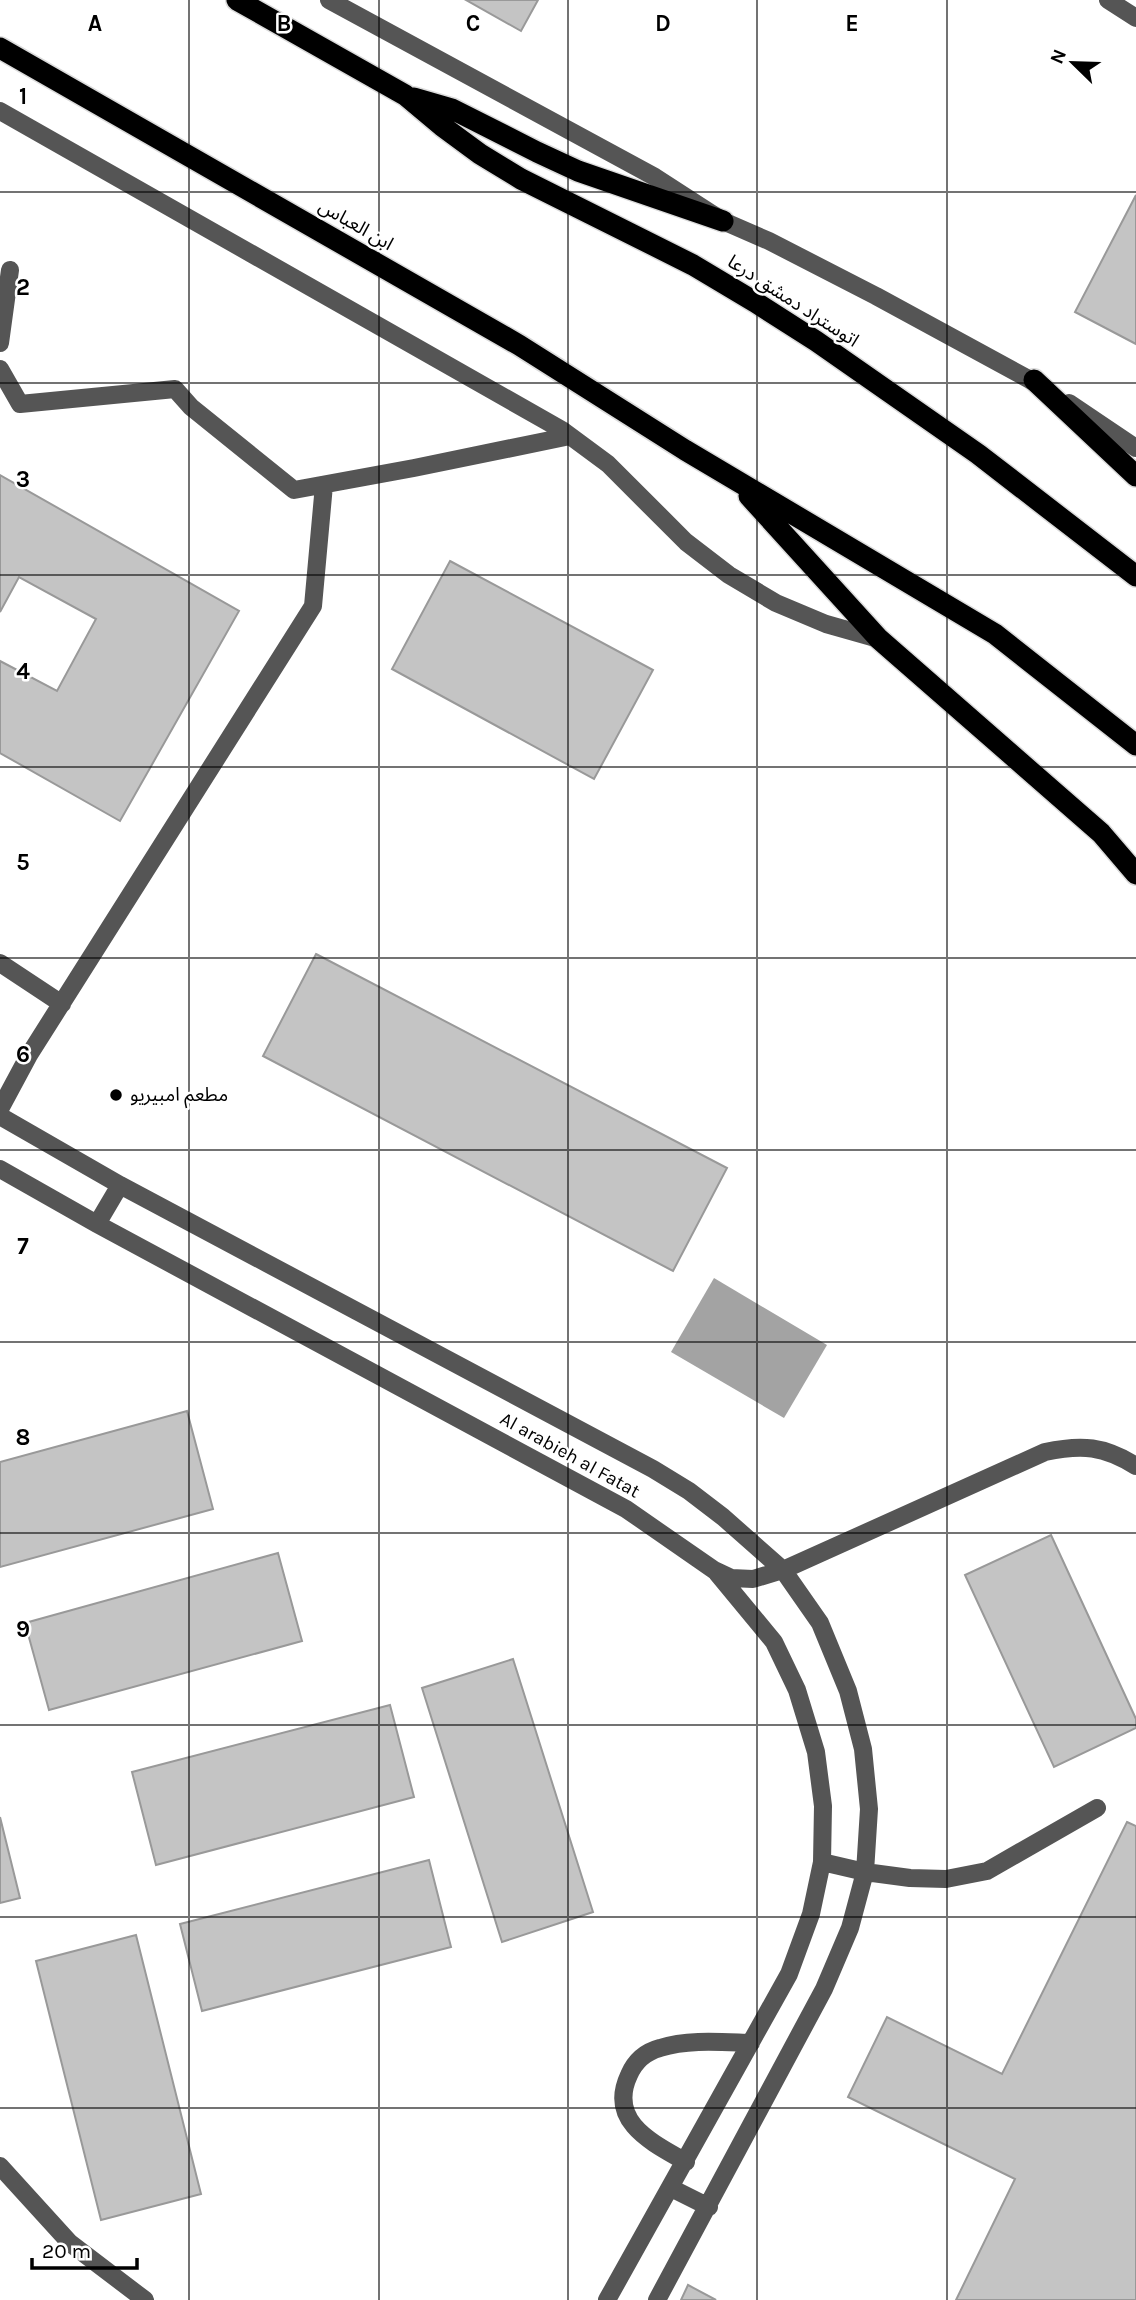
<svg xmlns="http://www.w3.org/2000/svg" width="1136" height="2300" font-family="Karla,'Noto Sans Arabic',sans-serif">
<rect width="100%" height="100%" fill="#fff"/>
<path fill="#a3a3a3" d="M714,1278l113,67 -43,73 -113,-66z"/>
<path fill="#c4c4c4" stroke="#999" stroke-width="2" d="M466,0h72l-17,31z
M1136,195v149l-61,-32z
M0,475l239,136 -119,210 -120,-68v-92l57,30 39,-72 -77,-42 -19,35z
M450,561l203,109 -59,109 -202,-110z
M316,954l411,214 -54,103 -410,-215z
M187,1411l26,98 -213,58v-105z
M1051,1535l85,184v9l-82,39 -89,-192z
M278,1553l24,88 -253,69 -24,-87z
M513,1659l80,253 -91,30 -80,-254z
M390,1705l24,92 -258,68 -24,-93z
M0,1817l20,81 -20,5z
M1127,1822l9,4v474h-180l59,-121 -167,-82 39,-80 115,57z
M429,1860l22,87 -249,64 -22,-87z
M136,1935l65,259 -100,26 -65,-259z
M688,2285l28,15h-35z"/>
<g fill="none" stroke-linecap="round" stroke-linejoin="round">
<g stroke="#dbdbdb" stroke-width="24">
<path id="highway" d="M237,0l168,95 37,31 38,28 41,25 172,86 62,37 61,39 162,113 158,122
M0,48l519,297 166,105 310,184 141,111
M414,98l38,11 85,43 41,19 145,50
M1034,380l102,96
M749,496l130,143 222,194 35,41"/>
</g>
<path stroke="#555" stroke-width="18" d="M329,0l326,177 68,44 46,20 107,55 169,92
M1108,0l28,18
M0,111l562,319 46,34 78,78 43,33 47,28 50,21 53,15
M0,343l10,-73
M0,369l20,35 155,-15 16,18 103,83 120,-22 156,-32
M1069,403l67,45
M0,963l62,41
M0,1109l29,-54 284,-449 11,-121
M0,1116l120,69 533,284 36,22 34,26 60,53 37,53 28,68 15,58 6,60 -4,63 -15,56 -26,61 -167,311
M0,1169l97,55 529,285 88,61 17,8 22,1 30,-9 262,-118c37,-8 59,-6 91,14
M97,1224l23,-39
M822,1862l43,10 45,6 36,1 41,-8 110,-63
M686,2162c-33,-19 -79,-40 -57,-87 6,-14 16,-23 31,-27 28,-9 61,-6 91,-5
M0,2166l70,77 75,57
M671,2188l38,19
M607,2300l182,-326 22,-60 11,-52 1,-56 -7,-54 -19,-62 -23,-48 -57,-69"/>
<use href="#highway" stroke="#000" stroke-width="21"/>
</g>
<path fill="none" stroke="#000" stroke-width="2" stroke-opacity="0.55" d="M189,0v2300M379,0v2300M568,0v2300M757,0v2300M947,0v2300M0,192h1136M0,383h1136M0,575h1136M0,767h1136M0,958h1136M0,1150h1136M0,1342h1136M0,1533h1136M0,1725h1136M0,1917h1136M0,2108h1136"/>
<circle fill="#000" stroke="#fff" stroke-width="2.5" cx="116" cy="1095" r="7"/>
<g text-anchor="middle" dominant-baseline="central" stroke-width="5" stroke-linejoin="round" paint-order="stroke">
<g font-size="19" fill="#000" stroke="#fff">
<text transform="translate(356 225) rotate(30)">ابن العباس</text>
<text transform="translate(793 301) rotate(33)">اتوستراد دمشق درعا</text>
<text transform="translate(570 1455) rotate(29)">Al arabieh al Fatat</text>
</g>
<g font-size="19" fill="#000" stroke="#fff" text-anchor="start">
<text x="130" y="1095">مطعم امبيريو</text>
</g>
</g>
<g font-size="23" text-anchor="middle" font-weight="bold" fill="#000" stroke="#fff" stroke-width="5" stroke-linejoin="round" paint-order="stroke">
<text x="95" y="31">A</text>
<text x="284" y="31">B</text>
<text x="473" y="31">C</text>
<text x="663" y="31">D</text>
<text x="852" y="31">E</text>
<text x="23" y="104">1</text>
<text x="23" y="295">2</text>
<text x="23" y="487">3</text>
<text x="23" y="679">4</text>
<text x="23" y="870">5</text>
<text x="23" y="1062">6</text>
<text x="23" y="1254">7</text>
<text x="23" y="1445">8</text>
<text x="23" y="1637">9</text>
</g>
<g transform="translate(1073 63) rotate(293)" stroke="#ffffff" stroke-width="5" paint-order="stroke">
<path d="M0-5L12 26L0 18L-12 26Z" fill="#000000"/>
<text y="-10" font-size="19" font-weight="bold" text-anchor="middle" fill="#000000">N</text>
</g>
<path d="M32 2258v10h105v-10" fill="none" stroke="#000000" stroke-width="3.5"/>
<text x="42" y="2258" font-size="21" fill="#000000" stroke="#ffffff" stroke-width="5" paint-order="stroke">20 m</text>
</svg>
